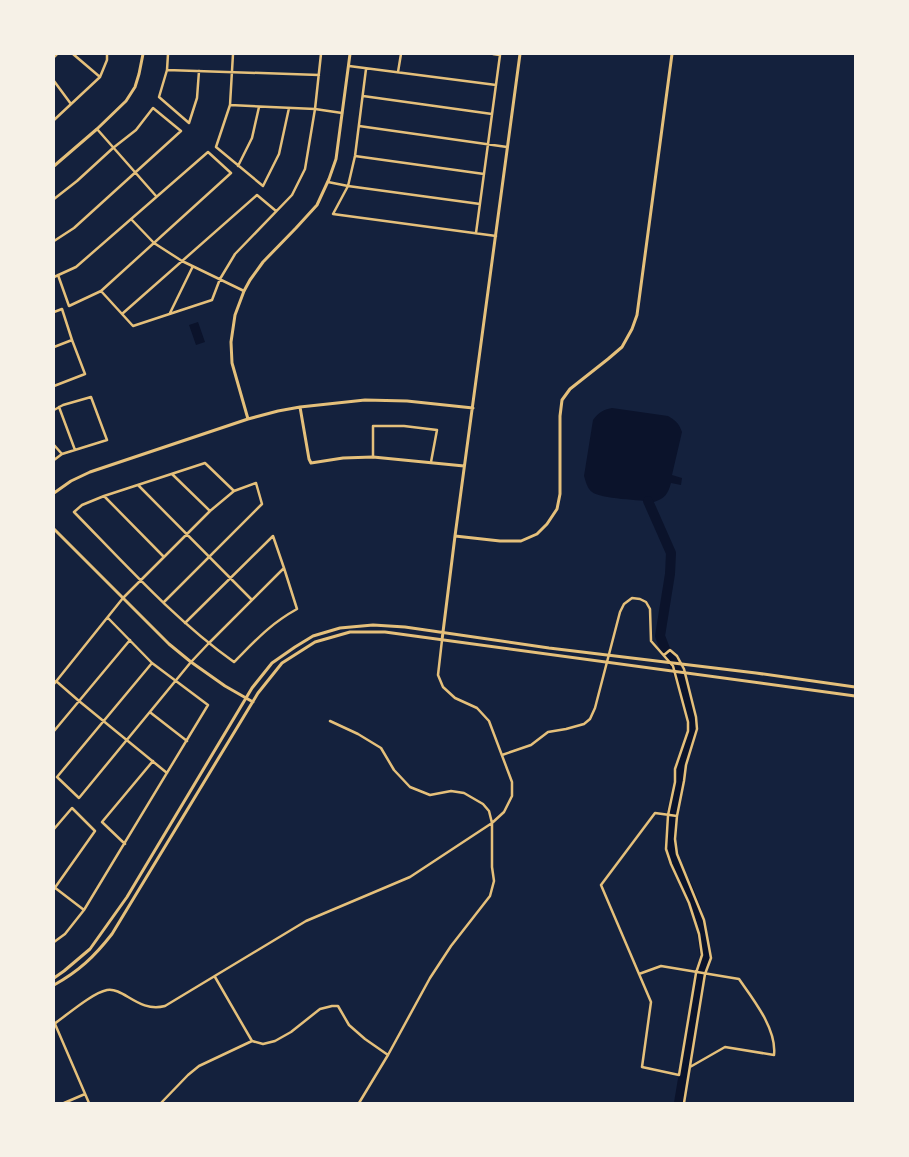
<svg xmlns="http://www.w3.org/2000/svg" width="909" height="1157" font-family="Barlow,sans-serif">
<rect width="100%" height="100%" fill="#14213d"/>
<path fill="#0b132b" d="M198,322l7,20 -9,3 -7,-20z
M612,408l56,8c7,4 11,7 14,16l-10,43 10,3 -1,7 -10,-2c-3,11 -6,15 -17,19 -12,-2 -54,-3 -62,-10 -5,-4 -6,-10 -8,-16l9,-56c6,-8 10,-10 19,-12z"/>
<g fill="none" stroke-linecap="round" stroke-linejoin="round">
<path stroke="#0b132b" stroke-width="10" d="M648,501l23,52 -1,21 -10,62 5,13 6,8 13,31 5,18 4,23 -11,32 -3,21 -7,29 -2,33 2,13 16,31 8,20 6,24 3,24 -8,38 -18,109"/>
<path stroke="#e5c07b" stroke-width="2.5" d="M73,54l27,23
M168,54l-1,16 -8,27 30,26 8,-25 2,-27
M233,54l-3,51 -14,42 47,39 16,-32 10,-46
M54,57l3,-3
M349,66l147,19
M366,69l-11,87 -7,30 -15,28 163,22
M167,70l152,5
M398,72l3,-18
M54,81l17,23
M363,96l129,18
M230,105l85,4 27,4
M54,120l46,-43 7,-17v-6
M359,126l148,21
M97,129l59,67
M355,156l129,18
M238,166l14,-28 7,-31
M328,182l20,4 132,18
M54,199l23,-18 36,-33 23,-18 17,-22 28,23 -107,97 -20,13
M131,219l23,24 28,18 62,30
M476,233l24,-178 -7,-1
M54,277l22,-10 132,-115 23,21 -130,118 -32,15 -11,-31
M101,291l32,35 79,-26 8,-21 15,-25 57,-59 13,-26 10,-60 6,-55
M54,312l8,-3 10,31
M170,313l23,-47
M122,314l135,-119 19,16
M54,347l18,-7 13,34 -31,12
M59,407l16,43
M54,410l9,-5 28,-8 16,43 -45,14 -8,6
M54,445l8,9
M373,457v-31h31l33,4 -6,32
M172,474l38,37
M138,485l114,115
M104,496l60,61
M185,623l88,-87 11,32
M664,655l6,-5 7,6 7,13 12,48 1,12 -11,36 -2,16 -7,35 -2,23 2,15 27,66 7,38 -6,16 -21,129
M152,663l-95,114 22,21 112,-136 17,-18 76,-76 13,41c-27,15 -41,31 -63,53 -59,-42 -109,-98 -160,-150l8,-7 22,-9 101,-33 29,28
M56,681l23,20 88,72
M54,684l69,-86 87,-87 24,-20 22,-8 6,21 -98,98
M151,713l36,28
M330,721l28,13 23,14 13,22 16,17 20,8 21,-4 13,2 19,11 6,7 3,12v44l2,14 -4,15 -39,50 -21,32 -42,77 -29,48
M54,731l76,-91
M502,755l29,-10 17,-13 18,-3 18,-5 6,-5 5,-11 25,-96 4,-8 8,-6 8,1 6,3 4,7 1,32 22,25 15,56v9l-13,38v13l-7,33 -2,34 5,15 18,39 10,31 3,21 -6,18 -17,102 -37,-8 9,-65 -50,-117 54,-72 22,3
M54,829l18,-21 23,23 -41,58
M125,844l-23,-22 51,-61
M54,887l30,23
M54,942l11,-8 19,-24 124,-205 -56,-42 -44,-45
M639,974l22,-8 78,13c14,20 38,50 35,76l-49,-8 -35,20
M215,977l37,64
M54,1024c13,-9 38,-31 53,-34 17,-3 31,23 58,16l141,-85 104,-44 82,-54 12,-11 8,-16v-14l-23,-61 -12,-13 -22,-10 -12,-11 -5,-12 4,-35
M55,1024l34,79
M64,1103l21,-9
M161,1103l27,-28 11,-9 53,-25 11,3 12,-3 16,-9 29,-23 12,-3h6l11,19 16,14 23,16"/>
<path stroke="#e5c07b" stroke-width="3" d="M54,166l43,-37 29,-28 9,-14 4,-13 4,-20
M300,407l9,52 2,4 32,-5 30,-1 91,9
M248,419l-16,-56 -1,-21 4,-27 9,-24 6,-11 13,-18 33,-34 21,-23 12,-26 7,-20 14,-105
M54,493l17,-12 19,-9 158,-53 30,-8 22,-4 65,-7 42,1 66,7
M54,529l115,115 22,18 34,24 28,16
M455,536l45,5h21l16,-7 10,-10 10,-15 3,-15v-78l2,-16 8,-11 38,-30 14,-12 10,-18 5,-14 35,-261
M442,640l13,-104 65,-482
M54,978l10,-7 26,-22 37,-52 125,-209 20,-25 23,-16 18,-11 27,-8 33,-3 32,2 144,21 207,25 99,14
M54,985c25,-14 40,-28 58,-51l146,-241 24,-30 33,-21 35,-10h35l470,64"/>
</g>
<rect width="909" height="1157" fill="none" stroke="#f6f1e7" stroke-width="110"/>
</svg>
